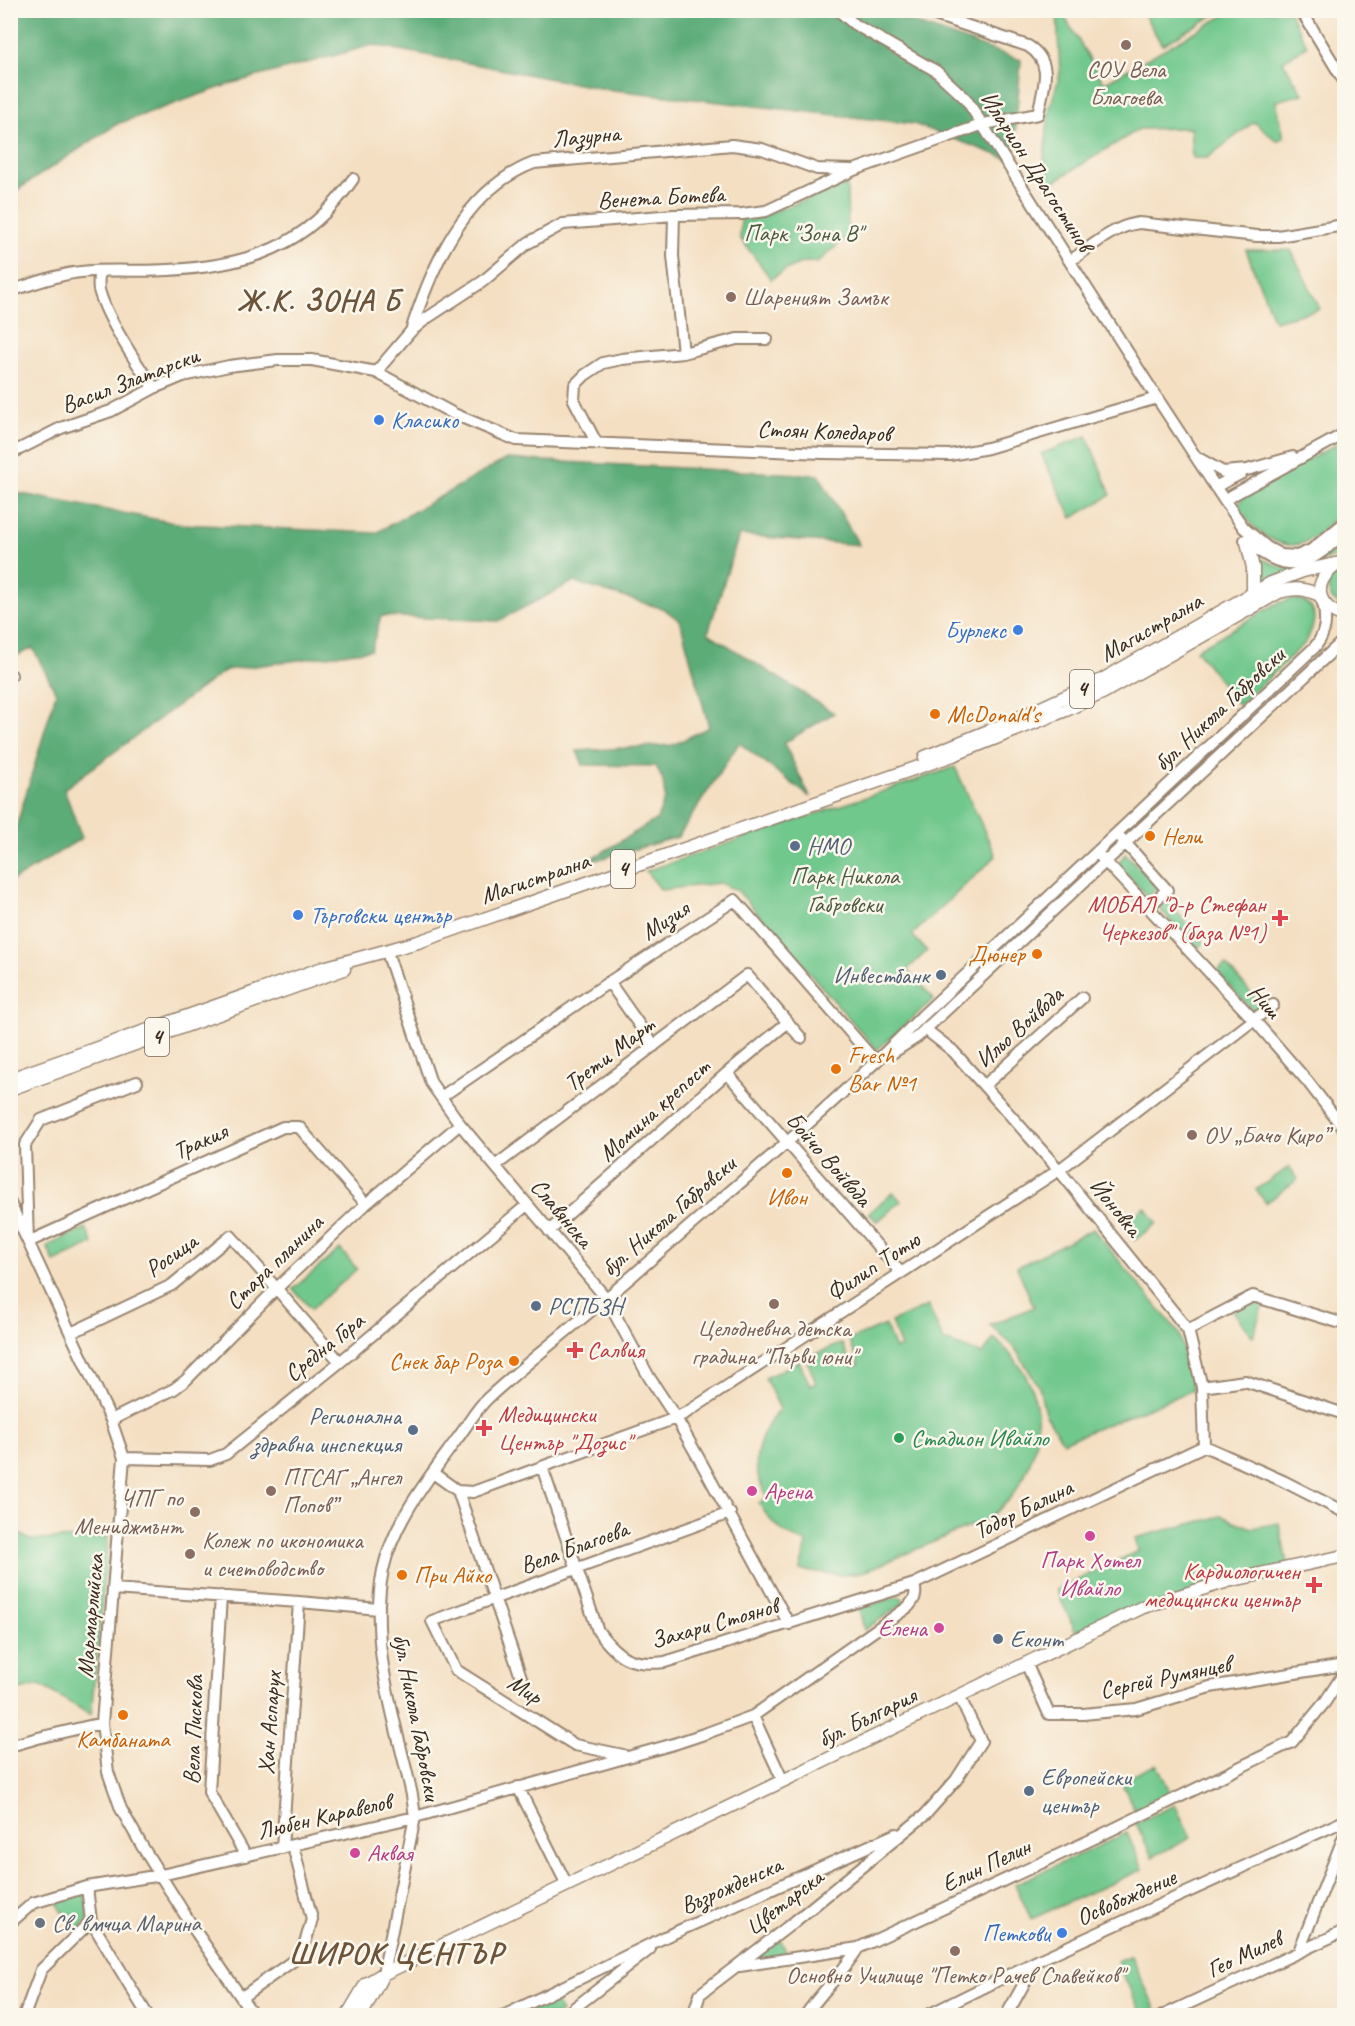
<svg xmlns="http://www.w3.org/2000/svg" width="1355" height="2026" font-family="Caveat,sans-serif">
<rect width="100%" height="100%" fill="#fbf7ec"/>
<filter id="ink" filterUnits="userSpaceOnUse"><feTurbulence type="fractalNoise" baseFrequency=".0167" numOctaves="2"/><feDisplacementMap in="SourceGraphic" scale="12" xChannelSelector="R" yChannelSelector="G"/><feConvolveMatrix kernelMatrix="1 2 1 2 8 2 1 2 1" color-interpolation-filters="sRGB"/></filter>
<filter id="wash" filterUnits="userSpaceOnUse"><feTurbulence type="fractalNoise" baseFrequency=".008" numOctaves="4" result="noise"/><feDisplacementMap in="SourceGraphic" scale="24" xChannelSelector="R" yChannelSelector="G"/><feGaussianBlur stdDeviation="1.35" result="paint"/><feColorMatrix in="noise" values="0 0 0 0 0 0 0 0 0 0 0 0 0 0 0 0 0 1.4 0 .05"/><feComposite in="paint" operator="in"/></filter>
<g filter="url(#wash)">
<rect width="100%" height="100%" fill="#f4dfc2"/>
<path fill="#71c88d" stroke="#567956" stroke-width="1.5" d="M1057,11h4l43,72 128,-72h57l18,35 -24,15 20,33 -27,7 8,36 -7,4 -23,-19 -47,36h-15l-2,-30 -51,1 -89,55 -6,-24 5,-49 11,-37z
M1142,11h79l-59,34z
M847,185l1,51 -31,27c-14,-5 -35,9 -46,16l-31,-41 1,-21 28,-4z
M1246,250h45l29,59 -46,12z
M1087,436l24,59 -39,23 -31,-64z
M1344,440v68c-23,23 -39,49 -73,31 -15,-7 -24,-18 -32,-33l4,-11z
M1344,540v13l-83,31 -3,-2v-19l3,-4c8,2 15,6 23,9 23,6 45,-14 60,-28z
M1344,569v38c-20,-8 -22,-31 0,-38z
M1291,599c4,1 11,1 14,3 16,10 7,28 1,40l-67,64 -43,-56 80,-46z
M955,767l41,89 -84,79 15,16 -20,19 27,29 -57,51 -139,-159 -18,-8 -59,7 -15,-19z
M1126,854l32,34 -10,9 -31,-33z
M1167,901l37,41 -8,8 -37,-42z
M1225,964l39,43 -8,8 -39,-43z
M1289,1167l9,12 -32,24 -10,-13z
M893,1192l8,9 -24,21 -8,-9z
M1145,1207l12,16 -22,17 -12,-16z
M86,1228l7,16 -39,18 -7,-16z
M1093,1229l86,104 14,57 -130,52 -18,-29 -6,-26 -24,-39 -25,-23 44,-18 -17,-40z
M340,1249l17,20 -46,40 -18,-20z
M1246,1304h17l-10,33 -20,-26z
M928,1306l16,35 39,13 11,-16c17,15 31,31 38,52 16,47 -6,104 -47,130l-124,53 -18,2 -43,-5 7,-27c-23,-8 -37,-20 -48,-40l8,-5c-3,-7 -7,-15 -9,-23 -6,-22 7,-50 22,-66l-15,-31 34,-17 11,24 6,-2 -10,-25 36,-15 10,24 7,-2 -10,-25 36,-15 10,24 6,-2 -10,-25z
M1221,1516l31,12 27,-5 9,45 -60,13 -149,57 -23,-48 82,-39 -3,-13z
M10,1523l8,10 12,7 78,-3 -17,178 -51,-30 -29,7z
M899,1596l5,4 -1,4 -39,26 -5,-22z
M1157,1764l14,30 -36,17 -14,-30z
M1175,1805l16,33 -39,19 -16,-34z
M1127,1833l16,36 -112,50 -16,-35z
M84,1891l5,29 -13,12 -21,-32z
M779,1936l9,20 -45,7z
M1131,1956l26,56 -7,3h-8l-25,-53z
M554,1999l7,13 -4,3 -39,1z"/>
<path fill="#5cac78" stroke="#4c6b4b" stroke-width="1.5" d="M878,10l143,50 -8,101 -99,-37 -309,-35 -232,-44 -140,38 -116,41 -106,70v-183z
M506,459l313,16 40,70 -120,-10 -31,98 126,80 -50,30 26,54 -71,-54 -61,94 -93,26 72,-44 8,-21 -2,-17 -7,-15 -73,-1 -6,-14 96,-6 36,-18 -29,-106 -16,-12 -91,-27 -75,39 -117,-5 -10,34 -145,20 -162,119 18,49 -71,44v-38l45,-151 -23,-45 -22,10v-166l170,32 195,9z"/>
</g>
<g filter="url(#ink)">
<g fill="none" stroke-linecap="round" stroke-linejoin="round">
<g stroke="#988470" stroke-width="14">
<path id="minor" d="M838,10l16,14 82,47 30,28 191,299 67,102 20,28 24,20 13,7 16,1 14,-6 33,-27
M1301,10l43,71
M674,215l-1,41 10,97
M1070,261c21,-14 44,-35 69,-38l118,13h21l66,-11
M99,272c0,6 -1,12 0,18 8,29 37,73 55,98
M10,291c23,-7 48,-17 71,-19 29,-3 58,0 87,-2 80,-4 139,-23 185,-91
M411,331c21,-66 54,-142 123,-168l198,-18 30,4 55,20 36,1
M376,372l35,-41 16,-13 55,-36 46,-39 35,-19 111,-9 68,-1 24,-3 88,-41 130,-46 54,-10c5,-26 17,-51 -10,-68l-108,-36
M597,444l-23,-44 1,-15 10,-10 18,-12 19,-4 61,-6 54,-14h30
M10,454l51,-26 50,-17 43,-23 29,-12 46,-10 49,-6h34l64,12 78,42 62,26 307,13 127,2 38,-7 169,-50
M1200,459l23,13 24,-2 46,-13
M1215,487l27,-14
M1224,500l120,-66
M1245,540c7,7 15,12 24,17 33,17 51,-3 75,-24
M10,675h1
M1121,838l46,52 -19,17
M1101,857l154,164 53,61 36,47
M387,952l44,131 29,41 35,42 111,132 43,79 27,41 26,46 87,160
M609,982l45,64
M925,1029l28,22 106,119 129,160 14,57 2,59
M892,1053l25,-16 427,-397
M727,1073l174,200
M137,1082l-96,38 -16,25 3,97 255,-115h16l67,77
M984,1086l98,-88
M441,1097l168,-115 126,-82 141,162
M495,1166l252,-191 54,63
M10,1203l101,217 13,38 -22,265 6,49 13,37 21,37 52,83 60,87
M549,1231l178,-158 60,-50
M1188,1330l65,-34 91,28
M71,1333l101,-48 59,-49 109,126
M1202,1387l43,-6 99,33
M111,1420l63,-31 12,-9 91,-92 89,-84 94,-80
M124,1458l86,2 16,-6 114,-92 187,-157
M542,1467l56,164c20,27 33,35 67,31l249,-78
M433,1473l25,18 15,1 203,-74 13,-7 370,-241 214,-165
M458,1491l66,195
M113,1589l186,13 80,7
M221,1596l-12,196 37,64
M1026,1663l23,51h34l53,-5 74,-22 134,-22
M753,1716l30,65
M10,1746l28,-8 64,-15
M623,1755l-48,-10 -119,-75 -24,-49 298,-108
M518,1787l49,98
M282,1848l17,-246
M91,1921l57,95
M10,1923l23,-20 54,-16 74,-12 254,-58 259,-73 33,-11 46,-17 155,-109c7,-8 9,-12 6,-23l290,-138 79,35 61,31
M1299,1951l45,-115
M740,1966l118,-18
M383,1974l32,-157 -3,-22c-16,-73 -44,-150 -29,-225 11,-49 45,-91 74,-131 10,-13 19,-30 31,-41 46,-42 96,-80 143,-121 98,-86 200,-168 291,-261l393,-369c11,-14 12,-27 8,-45
M242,1997l55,-39 9,-18 6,-21 -19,-73
M24,2016l17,-46 50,-49 -4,-34
M503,2016l164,-80 229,-102
M564,2016l86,-67
M693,2016l7,-22 94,-72 131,-107 31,-35 25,-39 -22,-45
M805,2016c16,-24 38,-43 53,-68l239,-111 195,-95 33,-40 19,-29
M926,2016l117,-58 301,-137
M1006,2016l30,-54
M1162,2016l182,-85
M1335,2016l9,-4"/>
</g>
<g stroke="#988470" stroke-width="15">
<path id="major" d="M1247,542l6,26v25
M1338,564c-26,17 -24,42 6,52
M925,757l83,-34 94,-43 169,-97 32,-12 41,-9
M10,1079l313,-111 95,-26 535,-187 113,-45 38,-18 175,-100c16,-5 26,-3 41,3
M10,1089l334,-120
M347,2016l19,-32 17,-10 760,-367 85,-26 116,-25
M361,2016l22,-42"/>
</g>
<use href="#minor" stroke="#fff" stroke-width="10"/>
<use href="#major" stroke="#fff" stroke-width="12"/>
</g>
</g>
<g fill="#8d6e63" stroke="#fbf7ec" stroke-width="2">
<circle cx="1126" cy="45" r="6"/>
<circle cx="731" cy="297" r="6"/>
<circle cx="1192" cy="1135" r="6"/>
<circle cx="774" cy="1304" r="6"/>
<circle cx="271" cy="1491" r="6"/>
<circle cx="195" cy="1512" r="6"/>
<circle cx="190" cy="1554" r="6"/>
<circle cx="955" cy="1951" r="6"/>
</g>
<g fill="#3f7fe0" stroke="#fbf7ec" stroke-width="2">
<circle cx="379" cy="420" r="6"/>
<circle cx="1018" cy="630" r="6"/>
<circle cx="298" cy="915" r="6"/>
<circle cx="1062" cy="1933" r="6"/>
</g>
<g fill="#e8710a" stroke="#fbf7ec" stroke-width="2">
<circle cx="935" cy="714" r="6"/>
<circle cx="1150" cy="836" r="6"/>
<circle cx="1037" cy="954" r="6"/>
<circle cx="836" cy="1069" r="6"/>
<circle cx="787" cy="1173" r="6"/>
<circle cx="514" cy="1361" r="6"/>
<circle cx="402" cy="1575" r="6"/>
<circle cx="123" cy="1715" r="6"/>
</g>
<g fill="#5c6f8a" stroke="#fbf7ec" stroke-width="2">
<circle cx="795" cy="846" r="6"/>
<circle cx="941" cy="975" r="6"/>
<circle cx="536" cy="1306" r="6"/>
<circle cx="413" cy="1430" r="6"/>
<circle cx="998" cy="1639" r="6"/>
<circle cx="1029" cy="1791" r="6"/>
</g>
<g fill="#e0444e" stroke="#fbf7ec" stroke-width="2">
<path d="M1277 909h6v6h6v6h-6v6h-6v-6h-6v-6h6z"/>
<path d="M572 1341h6v6h6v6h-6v6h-6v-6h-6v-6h6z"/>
<path d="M481 1419h6v6h6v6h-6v6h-6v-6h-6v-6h6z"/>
<path d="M1311 1576h6v6h6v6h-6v6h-6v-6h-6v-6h6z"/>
</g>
<circle fill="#2e9e5b" stroke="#fbf7ec" stroke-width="2" cx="899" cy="1438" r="6"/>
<g fill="#d1479c" stroke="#fbf7ec" stroke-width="2">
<circle cx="752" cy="1491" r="6"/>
<circle cx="1090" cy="1536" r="6"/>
<circle cx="939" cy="1628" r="6"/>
<circle cx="355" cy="1853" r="6"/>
</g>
<circle fill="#6b7280" stroke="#fbf7ec" stroke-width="2" cx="40" cy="1923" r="6"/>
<g text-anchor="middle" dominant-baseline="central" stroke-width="5" stroke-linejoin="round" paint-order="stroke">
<g fill="#fbf7ec" stroke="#75685c" stroke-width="1.5">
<rect x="1070" y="670" width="24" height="38" rx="4.5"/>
<rect x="611" y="850" width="24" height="38" rx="4.5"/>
<rect x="145" y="1018" width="24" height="38" rx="4.5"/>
</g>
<g font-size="22" font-weight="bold" fill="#3b2a1e">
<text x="1082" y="689">4</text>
<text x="623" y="869">4</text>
<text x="157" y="1037">4</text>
</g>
<g font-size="24" fill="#785e54" stroke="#fbf7ec" text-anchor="start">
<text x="1126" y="69" text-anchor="middle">СОУ Вела<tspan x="1126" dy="28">Благоева</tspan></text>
<text x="743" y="297">Шареният Замък</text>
<text x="1204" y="1135">ОУ „Бачо Киро”</text>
<text x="774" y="1328" text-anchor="middle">Целодневна детска<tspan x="774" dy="28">градина "Първи юни"</tspan></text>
<text x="283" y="1477">ПГСАГ „Ангел<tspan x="283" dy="28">Попов”</tspan></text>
<text x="183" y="1498" text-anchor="end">ЧПГ по<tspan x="183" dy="28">Мениджмънт</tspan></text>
<text x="202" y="1540">Колеж по икономика<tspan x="202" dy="28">и счетоводство</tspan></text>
<text x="955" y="1975" text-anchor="middle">Основно Училище "Петко Рачев Славейков"</text>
</g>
<g font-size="24" fill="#3b2a1e" stroke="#fbf7ec">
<text transform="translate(586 136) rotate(-5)">Лазурна</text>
<text transform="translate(1037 171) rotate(57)">Иларион Драгостинов</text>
<text transform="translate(661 197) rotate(-3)">Венета Ботева</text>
<text transform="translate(130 380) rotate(-21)">Васил Златарски</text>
<text transform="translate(824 431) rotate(2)">Стоян Коледаров</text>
<text transform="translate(1151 627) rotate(-30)">Магистрална</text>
<text transform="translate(1219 709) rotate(-43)">бул. Никола Габровски</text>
<text transform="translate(535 878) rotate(-19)">Магистрална</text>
<text transform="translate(665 920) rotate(-33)">Мизия</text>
<text transform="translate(1265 1001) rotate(48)">Ниш</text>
<text transform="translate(1019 1027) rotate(-42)">Ильо Войвода</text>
<text transform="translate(609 1054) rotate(-37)">Трети Март</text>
<text transform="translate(654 1110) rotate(-42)">Момина крепост</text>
<text transform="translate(200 1141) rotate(-24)">Тракия</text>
<text transform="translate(829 1159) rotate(49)">Бойчо Войвода</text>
<text transform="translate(1116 1207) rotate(51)">Йоновка</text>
<text transform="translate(562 1213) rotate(50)">Славянска</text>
<text transform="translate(668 1216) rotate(-41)">бул. Никола Габровски</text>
<text transform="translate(171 1255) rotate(-35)">Росица</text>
<text transform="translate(274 1262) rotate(-44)">Стара планина</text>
<text transform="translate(873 1266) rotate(-33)">Филип Тотю</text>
<text transform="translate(324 1347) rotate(-39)">Средна Гора</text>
<text transform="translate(1023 1509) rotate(-26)">Тодор Балина</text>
<text transform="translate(574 1547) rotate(-20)">Вела Благоева</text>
<text transform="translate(90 1616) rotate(-85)">Мармарлийска</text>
<text transform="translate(714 1623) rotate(-16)">Захари Стоянов</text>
<text transform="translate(1165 1677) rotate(-12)">Сергей Румянцев</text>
<text transform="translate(525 1689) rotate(32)">Мир</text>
<text transform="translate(417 1717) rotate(79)">бул. Никола Габровски</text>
<text transform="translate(867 1717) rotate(-26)">бул. България</text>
<text transform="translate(269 1723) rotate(-86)">Хан Аспарух</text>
<text transform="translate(193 1730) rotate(-88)">Вела Пискова</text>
<text transform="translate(324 1816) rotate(-13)">Любен Каравелов</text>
<text transform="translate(986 1865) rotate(-25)">Елин Пелин</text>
<text transform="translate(731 1885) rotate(-24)">Възрожденска</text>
<text transform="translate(1126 1897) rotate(-24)">Освобождение</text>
<text transform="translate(784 1902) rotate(-38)">Цветарска</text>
<text transform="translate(1244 1954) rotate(-25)">Гео Милев</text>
</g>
<g font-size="24" fill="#4b593f" stroke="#fbf7ec">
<text x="803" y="233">Парк "Зона В"</text>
<text x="845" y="876">Парк Никола<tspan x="845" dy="28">Габровски</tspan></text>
</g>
<g font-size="24" fill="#366cbe" stroke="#fbf7ec" text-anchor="start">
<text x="391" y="420">Класико</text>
<text x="1006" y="630" text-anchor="end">Бурлекс</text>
<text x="310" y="915">Търговски център</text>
<text x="1050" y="1933" text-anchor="end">Петкови</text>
</g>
<g font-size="24" fill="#c56008" stroke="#fbf7ec" text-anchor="start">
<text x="947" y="714">McDonald's</text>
<text x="1162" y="836">Нели</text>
<text x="1025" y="954" text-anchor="end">Дюнер</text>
<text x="848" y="1055">Fresh<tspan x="848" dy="28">Bar №1</tspan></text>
<text x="787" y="1197" text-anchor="middle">Ивон</text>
<text x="502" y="1361" text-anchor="end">Снек бар Роза</text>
<text x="414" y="1575">При Айко</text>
<text x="123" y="1739" text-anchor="middle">Камбаната</text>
</g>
<g font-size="24" fill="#4e5e75" stroke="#fbf7ec" text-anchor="start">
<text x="807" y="846">HMO</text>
<text x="929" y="975" text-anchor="end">Инвестбанк</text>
<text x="548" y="1306">РСПБЗН</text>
<text x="401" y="1416" text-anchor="end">Регионална<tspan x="401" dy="28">здравна инспекция</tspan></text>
<text x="1010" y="1639">Еконт</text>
<text x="1041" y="1777">Европейски<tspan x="1041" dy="28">център</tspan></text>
</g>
<g font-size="24" fill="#be3a42" stroke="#fbf7ec" text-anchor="end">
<text x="1266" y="904">МОБАЛ "д-р Стефан<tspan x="1266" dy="28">Черкезов" (база №1)</tspan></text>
<text x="587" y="1350" text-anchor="start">Салвия</text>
<text x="498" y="1414" text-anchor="start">Медицински<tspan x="498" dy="28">Център "Дозис"</tspan></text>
<text x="1300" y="1571">Кардиологичен<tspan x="1300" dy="28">медицински център</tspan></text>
</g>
<g font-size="24" fill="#27864d" stroke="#fbf7ec" text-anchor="start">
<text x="911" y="1438">Стадион Ивайло</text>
</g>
<g font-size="24" fill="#b23c85" stroke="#fbf7ec" text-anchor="start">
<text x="764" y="1491">Арена</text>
<text x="1090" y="1560" text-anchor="middle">Парк Хотел<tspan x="1090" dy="28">Ивайло</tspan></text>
<text x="927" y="1628" text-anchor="end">Елена</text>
<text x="367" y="1853">Аквая</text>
</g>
<g font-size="24" fill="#5b616d" stroke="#fbf7ec" text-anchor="start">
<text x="52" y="1923">Св. вмчца Марина</text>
</g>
<g font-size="30" font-weight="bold" letter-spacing="1.5" fill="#6c543a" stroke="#fbf7ec">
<text x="319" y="300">Ж.К. ЗОНА Б</text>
<text x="396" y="1953">ШИРОК ЦЕНТЪР</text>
</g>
</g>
<rect width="1355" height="2026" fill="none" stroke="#fbf7ec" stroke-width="36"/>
</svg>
